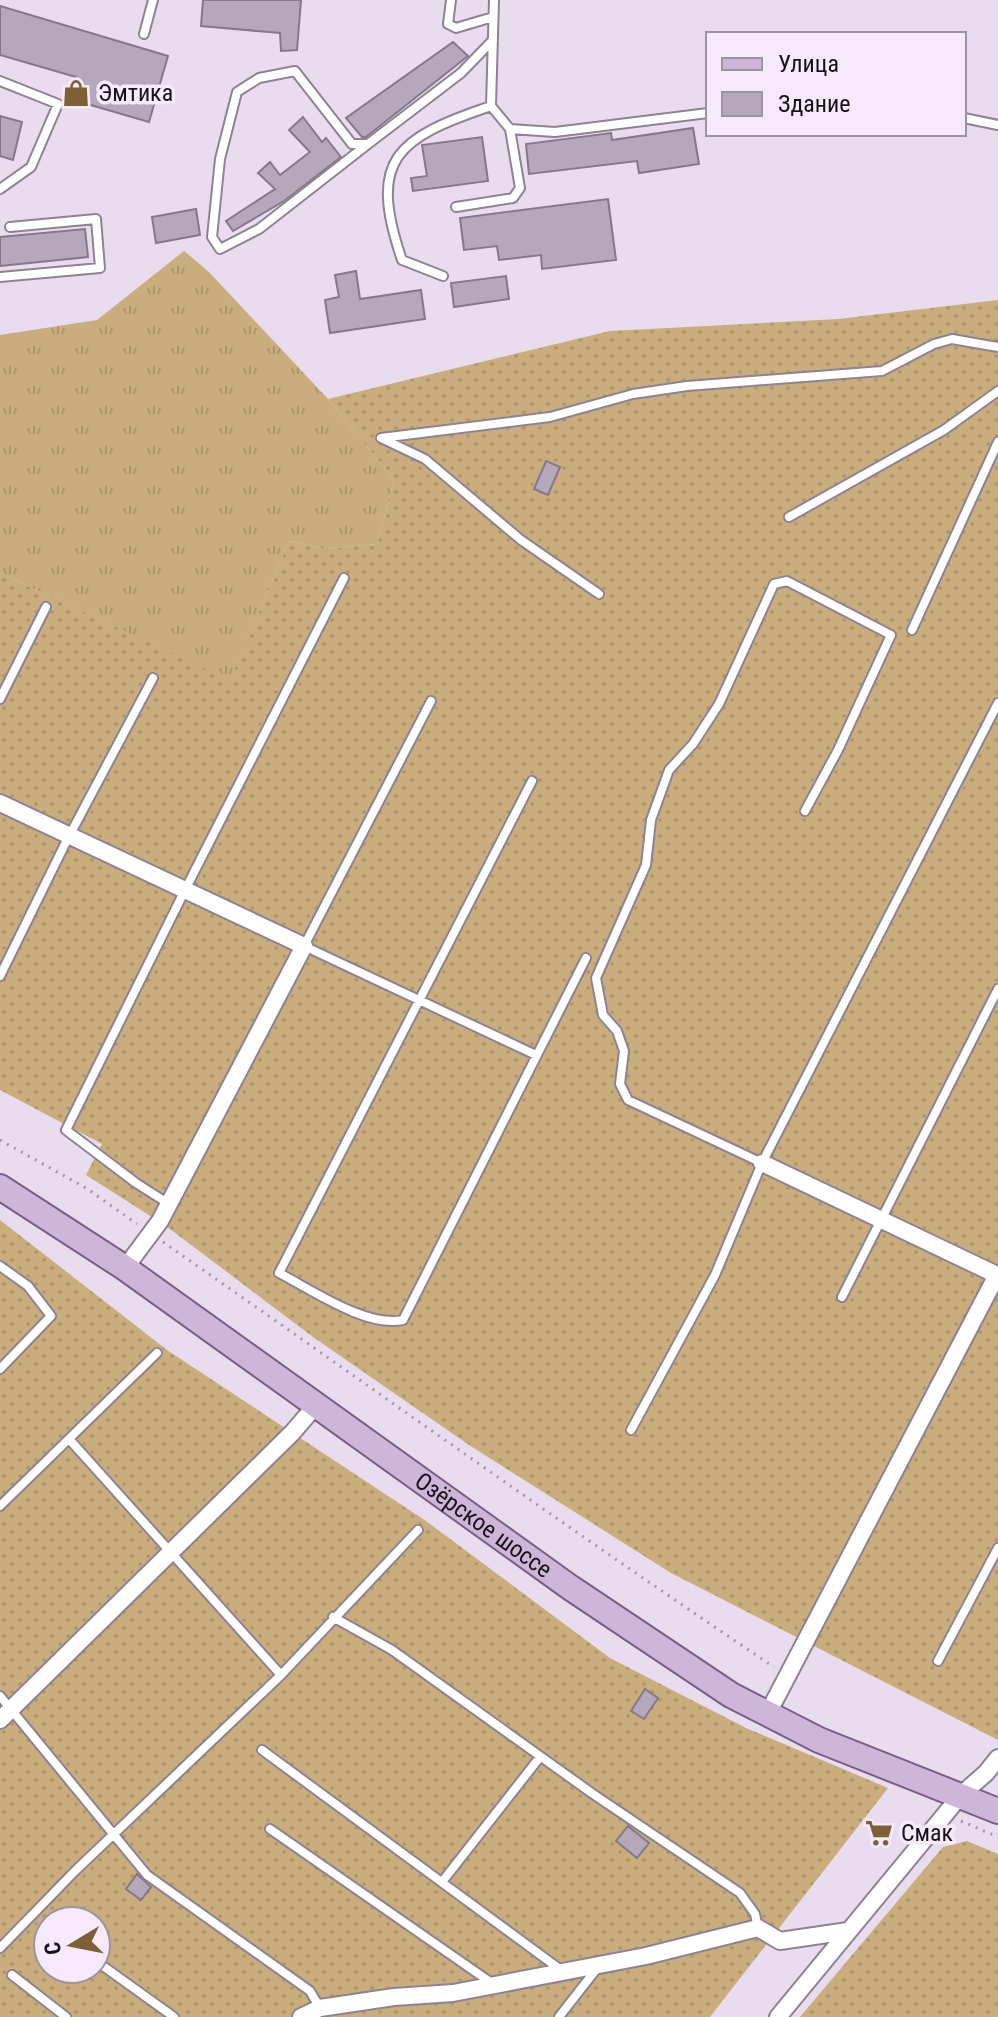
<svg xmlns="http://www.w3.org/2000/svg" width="998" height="2017" font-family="'Roboto Condensed',sans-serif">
<defs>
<pattern id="grass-tufts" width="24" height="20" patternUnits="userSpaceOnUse" patternTransform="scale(2)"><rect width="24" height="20" fill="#caad7c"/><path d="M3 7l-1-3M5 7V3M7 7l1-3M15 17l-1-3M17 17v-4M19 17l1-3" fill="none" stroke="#ad946a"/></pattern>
<pattern id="garden-dots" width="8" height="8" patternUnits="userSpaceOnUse" patternTransform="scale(2)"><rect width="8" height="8" fill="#caad7c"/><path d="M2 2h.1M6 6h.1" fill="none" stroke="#ad946a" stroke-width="1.8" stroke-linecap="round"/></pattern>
</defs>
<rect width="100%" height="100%" fill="#e9dcee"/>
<path fill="url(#grass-tufts)" d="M184,251l24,20 120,128 66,81 -17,64 -52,5 -36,-8 -59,140 -230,-108v-238l97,-15z"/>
<path fill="url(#garden-dots)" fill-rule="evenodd" d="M998,300v1440l-327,-167 -202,-128 -156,-108 -147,-111 -80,-51 16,-31 -102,-54v-517l230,107 59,-139 36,8 52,-5 17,-64 -66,-81 282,-68 228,-12z
M0,1220l167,130 259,171 184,137 136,70 142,60 -178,229h-710zM48,1921h48v48h-48z
M967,1841l31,13v163h-198l143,-170z"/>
<path fill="#b5a8ba" stroke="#847889" stroke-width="2" d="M203,0h98l-4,50 -16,1 -1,-18 -79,-7z
M0,6l168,50 -19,66 -79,-23 6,-22 -76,-22z
M453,42l15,14 -102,81h-4l-16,-19z
M0,116l22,6 -9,38 -13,-4z
M303,117l19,25 4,-4 15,19 -57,44 -51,30 -7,-10 49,-32 -17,-16 12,-11 10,13 30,-23 -21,-22z
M693,128l6,36 -60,9 -2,-12 -108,13 -3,-30 85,-11 1,7z
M482,137l6,44 -75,10 -2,-13 16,-2 -5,-31z
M608,199l8,61 -74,9 -1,-14 -42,5 -2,-14 -33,4 -4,-32z
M196,209l4,26 -44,8 -4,-26z
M85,229l3,28 -88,9v-29z
M356,271l4,28 61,-9 4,29 -95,14 -5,-33 14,-3 -4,-22z
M506,276l3,23 -55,8 -3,-24z
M546,461l14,6 -12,28 -14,-6z
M645,1689l13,9 -14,21 -13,-8z
M628,1826l21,17 -12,15 -21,-17z
M137,1874l14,13 -10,13 -15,-11z"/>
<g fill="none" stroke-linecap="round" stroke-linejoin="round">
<g stroke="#8e8293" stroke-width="12">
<path id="lane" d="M451,0l-3,24 8,4 37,-11
M494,0l-3,106 19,23 45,3 153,-19
M144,34l9,-34
M0,81l58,23 -27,63 -31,22
M964,118l34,7
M368,144l-109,85 -39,20 -8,-12 8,-78 17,-67 22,-14 36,-7 57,73h16l93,-71 32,-33
M456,207l57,-9 7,-10 -10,-59
M443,276l-41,-16c-35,-102 -5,-122 89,-154
M0,277l100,-9 -4,-49 -86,8
M789,517l155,-87 54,-39
M599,594l-78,-54 -96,-81 -44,-21 169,-21 83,-23 54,-8 195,-15 52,-27 18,-5 46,8
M912,630l86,-188
M0,699l46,-92
M431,701l-127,245 232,109
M532,781l-253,492c33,17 88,55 124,47l183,-362
M0,976l66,-134 87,-164
M762,1163l-134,-63 -8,-16 4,-33 -7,-20 -14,-16 -7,-37 50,-113 5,-45 18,-50 24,-26 26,-40 55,-120 13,-3 104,54 -53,115 -33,61
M169,1204l-33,-21 -70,-53 119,-240 159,-312
M0,1266l28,20 23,30 -51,53
M842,1297l156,-308
M631,1430l84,-155 47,-112 236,-460
M69,1439l212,236
M0,1506l157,-153
M333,1617l59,33 201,144 147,99 15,21 3,14
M938,1661l60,-113
M0,1696l147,179 163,116 10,17
M262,1750l299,220
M270,1829l223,155
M442,1882l98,-125
M0,1948l76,-78 205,-195 137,-145
M96,1961l78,56
M12,1975l54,42
M559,2017l39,-50"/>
</g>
<g stroke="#8e8293" stroke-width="20">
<path id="street" d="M0,803l304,143 -144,275 -35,47
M762,1163l235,112 -229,438
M0,1720l292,-287 25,-29
M301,2017l19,-9 74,-11 59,-4 193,-37 112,-28 22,13 68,-10
M778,2017l183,-222 25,-22 12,-15"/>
</g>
<g stroke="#795d85" stroke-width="28">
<g id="primary">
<path id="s1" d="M0,1187l125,81 446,320 160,107 88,45 179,71"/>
</g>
</g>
<path stroke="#a197a5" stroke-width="3" stroke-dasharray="2 6" stroke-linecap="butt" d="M0,1140l86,48 51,36
M163,1242c204,142 405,287 611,425
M961,1821l37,16"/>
<use href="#lane" stroke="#fff" stroke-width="8"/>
<use href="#street" stroke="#fff" stroke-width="16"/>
<use href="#primary" stroke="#ceb6d9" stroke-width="24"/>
</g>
<defs>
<g id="shop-bare" transform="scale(2.16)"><path d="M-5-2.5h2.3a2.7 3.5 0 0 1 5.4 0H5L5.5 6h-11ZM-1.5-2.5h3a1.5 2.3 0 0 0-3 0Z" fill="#7b6133" stroke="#f6e9fc" stroke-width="2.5" paint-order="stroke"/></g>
<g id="supermarket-bare" transform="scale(2.16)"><path d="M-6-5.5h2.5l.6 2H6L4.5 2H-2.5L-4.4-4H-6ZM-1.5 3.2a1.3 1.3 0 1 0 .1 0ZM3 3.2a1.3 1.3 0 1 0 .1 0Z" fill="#7b6133" stroke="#f6e9fc" stroke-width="2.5" paint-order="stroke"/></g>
</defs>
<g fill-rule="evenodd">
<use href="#shop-bare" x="76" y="93"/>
<use href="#supermarket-bare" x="879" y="1833"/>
</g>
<g text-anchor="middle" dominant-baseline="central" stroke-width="7" stroke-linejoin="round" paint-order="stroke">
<g font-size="24" fill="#161218" stroke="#f6e9fc" text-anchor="start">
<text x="98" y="93">Эмтика</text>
<text x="901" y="1833">Смак</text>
</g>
<g font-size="24" fill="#161218" stroke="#f6e9fc">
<text stroke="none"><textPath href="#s1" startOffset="590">Озёрское шоссе</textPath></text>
</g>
</g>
<rect x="706" y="32" width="260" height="104" fill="#f6e9fc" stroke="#9c93a1" stroke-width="2"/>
<rect x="722" y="58" width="40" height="12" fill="#ceb6d9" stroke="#9c93a1" stroke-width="2"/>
<text x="778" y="72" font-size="24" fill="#161218">Улица</text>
<rect x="722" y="92" width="40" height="24" fill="#b5a8ba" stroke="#9c93a1" stroke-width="2"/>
<text x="778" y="112" font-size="24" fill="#161218">Здание</text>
<g transform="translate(72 1945) rotate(260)"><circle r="38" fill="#f6e9fc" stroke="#9c93a1" stroke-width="2"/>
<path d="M0-6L14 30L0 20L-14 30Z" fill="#7b6133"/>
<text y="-12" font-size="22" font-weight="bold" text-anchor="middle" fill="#161218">С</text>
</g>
</svg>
